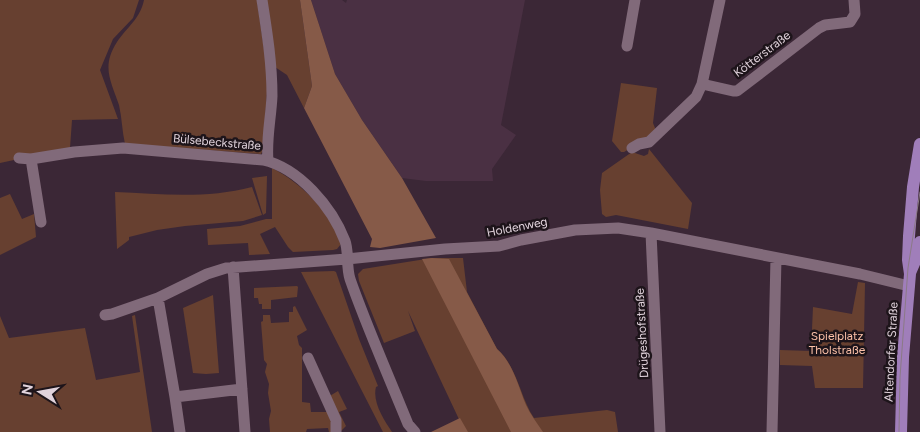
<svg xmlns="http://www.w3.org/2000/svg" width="920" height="432" font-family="Figtree,sans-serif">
<rect width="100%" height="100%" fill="#3b2736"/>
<path fill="#4a3043" d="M311,0h31l4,3 1,-3h178l-24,125 15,10 -24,34 1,12h-67l-24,-3 -40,-58 -27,-46z"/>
<path fill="#674030" d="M0,0h139l-6,18 -20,21 -13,31 18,49 -46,1 -2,28 -70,15z
M144,0h113l11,77 -5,73 -2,4 -136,-10c-3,-13 -3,-26 -6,-39 -8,-24 -18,-38 -2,-63 10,-15 23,-23 27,-42z
M264,0h36l12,86 -8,22 -17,-33 -12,-8z
M621,83l36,5 -4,35 4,10 -33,19h-3l-9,-11z
M649,149l43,54 -4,26 -72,-14 -10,2 -4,-3 -2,-24 2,-17 30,-21 12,4 4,-2z
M272,168c29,15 59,44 69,76l-4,5 -4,1 -40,2 -5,-5 -13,-20 -15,7 10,20 -21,1 -1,-12 -40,2 -1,-16 33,-3 26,-7h6z
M267,176l-1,37 -3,2 -11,-37z
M252,187l10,28 -19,6 -58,5 -28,4 -28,7v3l-12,9 -2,-57c46,2 92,7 137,-5z
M10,194l12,25 12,-5 2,23 -36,18v-57z
M432,258h31l4,34 30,57c20,17 23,48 37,69l73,-8 8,2 3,20h-153l-57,-121 7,20 -31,12 -25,-62 -1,-7 5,-5z
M334,271l2,1 23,67 19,47 -2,1c-4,15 8,33 16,45h-9l-82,-160z
M858,282l7,1 -2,105h-48l-3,-22 -32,-1v-15l31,1 2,-44 39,7z
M297,286l1,1 -1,10 -26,3v9h-9v-5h-3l-1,-6h-4v-10z
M213,295l6,78 -13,1 -13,-1 -10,-65z
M295,306l12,24 -10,6 2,9 3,3v54l8,1 1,9h23l-6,-15 10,-6 9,18 -8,3 7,14 -6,6h-11l-1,-4 -21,1 -1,3h-36l-1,-13 2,-8 -3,-18 1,-9 -4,-12 2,-8 -3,-4 -3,-38 2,-1v-6h7l1,8 18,-1v-10h4v-5z
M135,315l17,117h-152v-116l9,22 76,-10 11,52 44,-8 -8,-56z"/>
<path fill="#865a48" d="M300,0h11l24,74 27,46 40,58 34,60 -56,10 -10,-1 2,-8 -68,-131 8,-22z
M432,258l17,1 48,90c16,14 21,37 29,56 4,9 11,18 17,27h-32l-89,-173z
M460,418l8,14h-37z"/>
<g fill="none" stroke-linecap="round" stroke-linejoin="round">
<path stroke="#816a7a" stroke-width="11" d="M262,0c5,32 10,63 10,96 -1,22 -6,43 -4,65
M627,46l8,-46
M702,84l31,7h4l82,-63 6,-3 25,-3 5,-8 -1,-14
M632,148l7,-4 10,-2 47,-45 6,-13 18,-84
M19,158l12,1 43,-7 49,-4 140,12c36,8 69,47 82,81 4,11 1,25 5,38 15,43 34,86 51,128l7,17 7,8
M31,159l10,63
M651,233l9,199
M233,267l12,165
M158,298l17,99 5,35
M105,315l7,-1 46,-16 49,-24 19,-6 121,-9 98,-10 54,-3 22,-6 54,-10 43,-2 33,5 209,41 49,12
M308,358l28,62v12
M175,397l67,-8
M772,432l4,-174"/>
<path stroke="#a07eba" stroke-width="12" d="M910,273l8,-19 2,-12
M901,432l2,-75 7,-83 -2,-14 1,-24 4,-49 7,-43"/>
<path stroke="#8b7a86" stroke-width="1" d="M899,432l1,-55 8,-109 12,-76"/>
</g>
<g text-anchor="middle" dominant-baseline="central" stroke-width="5" stroke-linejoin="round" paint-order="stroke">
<g font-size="12" fill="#e1d3dc" stroke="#1d141a">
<text transform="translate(762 54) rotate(-37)">Kötterstraße</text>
<text transform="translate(217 142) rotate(5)">Bülsebeckstraße</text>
<text transform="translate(517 227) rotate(-11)">Holdenweg</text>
<text transform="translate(642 333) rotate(-93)">Drügeshofstraße</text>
<text transform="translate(891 352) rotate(-87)">Altendorfer Straße</text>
</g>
<g font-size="12" fill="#fcc1a8" stroke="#1d141a">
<text x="837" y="336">Spielplatz<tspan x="837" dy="14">Tholstraße</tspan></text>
</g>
</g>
<g transform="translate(40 392) rotate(281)" stroke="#1d141a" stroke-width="4" paint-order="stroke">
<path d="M0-4L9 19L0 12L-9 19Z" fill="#e1d3dc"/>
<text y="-8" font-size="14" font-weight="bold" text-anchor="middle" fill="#e1d3dc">N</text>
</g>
</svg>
